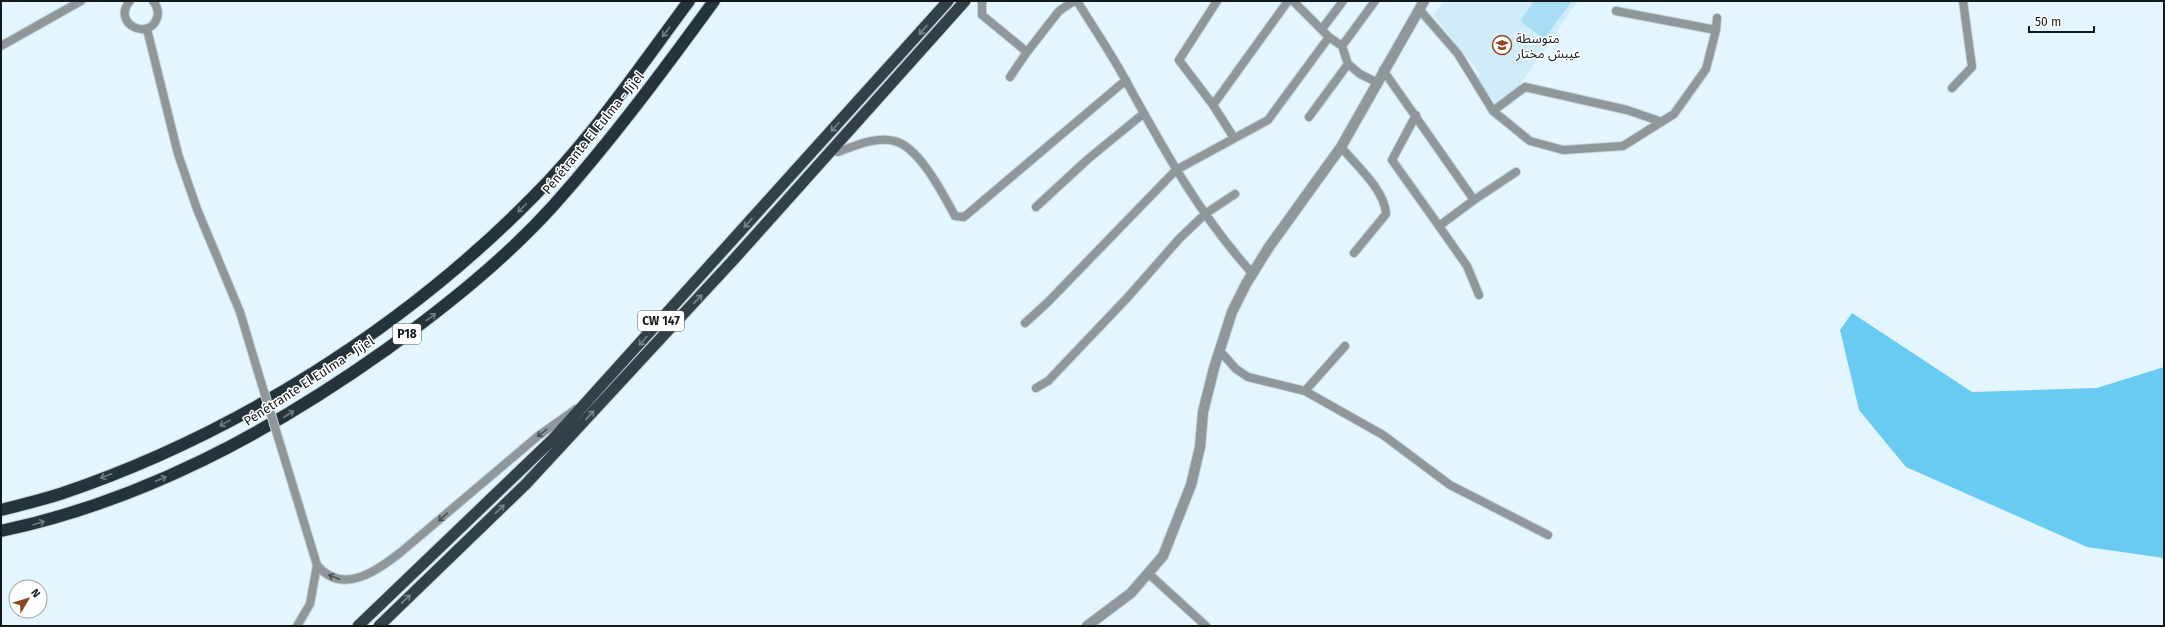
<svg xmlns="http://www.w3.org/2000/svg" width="2165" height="627" font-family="'Fira Sans','Noto Sans Arabic',sans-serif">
<rect width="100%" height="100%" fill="#e3f6ff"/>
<path fill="#d0ecf8" d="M1444,1h134l-63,90 -19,12 -18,-22 2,-7 -47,-59z"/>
<path fill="#a8ddf5" d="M1534,1h38l-28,38 -24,-18z"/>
<path fill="#69cbf2" d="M1852,313l120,79 125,-4 67,-21v191l-77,-11 -181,-80 -47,-57 -19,-80z"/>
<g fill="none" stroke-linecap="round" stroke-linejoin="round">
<g stroke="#c2d3db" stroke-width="10">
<path id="minor" d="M130,1c-19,22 19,41 27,17 2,-6 0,-12 -4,-17
M982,1v14l45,37 -17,25
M1077,1c16,26 34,52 49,80 37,67 74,135 126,192
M1217,1l-38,59 34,45 21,33
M1293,1l36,36 13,9 6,18 12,10 16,8
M1419,9l39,45 35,57 37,30 33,9 60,-4 51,-32 32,-45 10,-39 -100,-19
M147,29l31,125 19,55 43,103 18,60
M1322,29l21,-28
M1716,30l1,-12
M1,46l80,-45
M1342,46l33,-45
M1027,52l32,-41 15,-10
M1383,70l91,130 -35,26 -47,-66 24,-45
M1952,88l20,-21 -9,-66
M1213,105l75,-104
M1493,111l32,-24 102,23 35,12
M1309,117l39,-53
M1341,147c15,18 44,43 45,67l-32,39
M832,150l6,2c16,-6 38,-16 56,-11 25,5 50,55 61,75l9,1 162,-137
M1474,200l42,-28
M1036,207l52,-48 55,-45
M1439,226l28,40 12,29
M1025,323l22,-20 129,-133 92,-50 61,-83
M1220,351l16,18 12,8 57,14 78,44 67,50 98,50
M1036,388l12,-7 80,-84 51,-58 26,-25 30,-20
M1305,391l40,-45
M285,460l32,105 -7,39 -13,22
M317,565c25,31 60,6 84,-13l137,-116 38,-27
M1149,574l57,52"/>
</g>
<g stroke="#c2d3db" stroke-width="12">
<path id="tertiary" d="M1087,626l44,-33 32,-37 28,-71 9,-38 3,-35 11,-44 18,-56 14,-28 23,-37 72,-100 83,-146"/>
</g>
<g stroke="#c2d3db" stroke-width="13">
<path id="trunk" d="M358,626l195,-187 395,-438
M379,626l147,-142 210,-227 229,-256"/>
</g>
<g stroke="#c2d3db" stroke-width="14">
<path id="motorway" d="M1,510c20,-5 40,-10 59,-16 175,-59 344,-166 473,-297 59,-59 106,-129 156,-196
M1,531c142,-30 269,-99 386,-182 59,-43 117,-89 166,-143 58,-65 110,-135 161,-205"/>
</g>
<use href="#minor" stroke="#8f979b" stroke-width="8"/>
<use href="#tertiary" stroke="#8f979b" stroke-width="10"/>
<use href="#trunk" stroke="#324047" stroke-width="11"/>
<use href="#motorway" stroke="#25343b" stroke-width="12"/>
<g stroke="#c2d3db" stroke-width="10" stroke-linecap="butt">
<path id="minor-bridge" d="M258,372l27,88"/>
</g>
<use href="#minor-bridge" stroke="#8f979b" stroke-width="8"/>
</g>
<defs><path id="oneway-shaft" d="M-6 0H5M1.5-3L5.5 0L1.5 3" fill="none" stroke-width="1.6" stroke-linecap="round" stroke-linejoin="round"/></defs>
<g stroke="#7a8387">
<use href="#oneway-shaft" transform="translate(923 30) rotate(131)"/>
<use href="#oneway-shaft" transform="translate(835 127) rotate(132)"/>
<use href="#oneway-shaft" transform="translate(748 223) rotate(132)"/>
<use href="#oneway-shaft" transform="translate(698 299) rotate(-47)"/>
<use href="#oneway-shaft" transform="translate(643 341) rotate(132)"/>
<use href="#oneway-shaft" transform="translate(590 415) rotate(-47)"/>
<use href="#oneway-shaft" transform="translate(500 509) rotate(-44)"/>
<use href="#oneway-shaft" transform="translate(406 599) rotate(-44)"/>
</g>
<g stroke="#717b80">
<use href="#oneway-shaft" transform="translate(666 32) rotate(127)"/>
<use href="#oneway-shaft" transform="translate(522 208) rotate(136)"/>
<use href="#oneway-shaft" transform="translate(431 317) rotate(-36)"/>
<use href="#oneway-shaft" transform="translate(289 414) rotate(-33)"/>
<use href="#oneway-shaft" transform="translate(225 423) rotate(151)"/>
<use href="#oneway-shaft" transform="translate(106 476) rotate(159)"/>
<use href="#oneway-shaft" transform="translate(161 479) rotate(-23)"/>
<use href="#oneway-shaft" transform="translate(39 523) rotate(-17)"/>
</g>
<g stroke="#4a5255">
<use href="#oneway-shaft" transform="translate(542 433) rotate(142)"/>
<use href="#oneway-shaft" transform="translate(443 517) rotate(139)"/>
<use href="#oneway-shaft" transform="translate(334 577) rotate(-159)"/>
</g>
<defs>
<g id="school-ring" transform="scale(1)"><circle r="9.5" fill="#fff" stroke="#8e4722" stroke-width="1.5"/><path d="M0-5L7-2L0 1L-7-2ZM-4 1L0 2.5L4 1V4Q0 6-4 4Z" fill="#8e4722"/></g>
</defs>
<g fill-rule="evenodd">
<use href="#school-ring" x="1502" y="45"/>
</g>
<g text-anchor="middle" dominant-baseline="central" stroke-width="3" stroke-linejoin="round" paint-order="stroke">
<g fill="#fff" stroke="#595e60" stroke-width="1">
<rect x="638" y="311" width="46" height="20" rx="3"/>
<rect x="393" y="324" width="28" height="20" rx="3"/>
</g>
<g font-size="12" font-weight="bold" fill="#12191c">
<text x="661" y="321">CW 147</text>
<text x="407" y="334">P18</text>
</g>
<g font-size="13" fill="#12191c" stroke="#fff" text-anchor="start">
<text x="1516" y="38">متوسطة<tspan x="1516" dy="15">عيبش مختار</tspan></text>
</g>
<g font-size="13" fill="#12191c" stroke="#fff">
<text transform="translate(593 133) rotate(-51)">Pénétrante El Eulma - Jijel</text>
<text transform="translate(309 381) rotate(-33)">Pénétrante El Eulma - Jijel</text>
</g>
</g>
<rect width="2165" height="627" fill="none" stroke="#12191c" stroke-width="4"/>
<g transform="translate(28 599) rotate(52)"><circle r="19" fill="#ffffff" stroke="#a0a3a4"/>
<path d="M0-3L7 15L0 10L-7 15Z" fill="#8e4722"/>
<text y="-6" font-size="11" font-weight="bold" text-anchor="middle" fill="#12191c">N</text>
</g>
<path d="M2029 26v6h65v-6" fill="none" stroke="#12191c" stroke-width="2"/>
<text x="2035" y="26" font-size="12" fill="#12191c" stroke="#ffffff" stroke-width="3" paint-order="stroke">50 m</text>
</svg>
